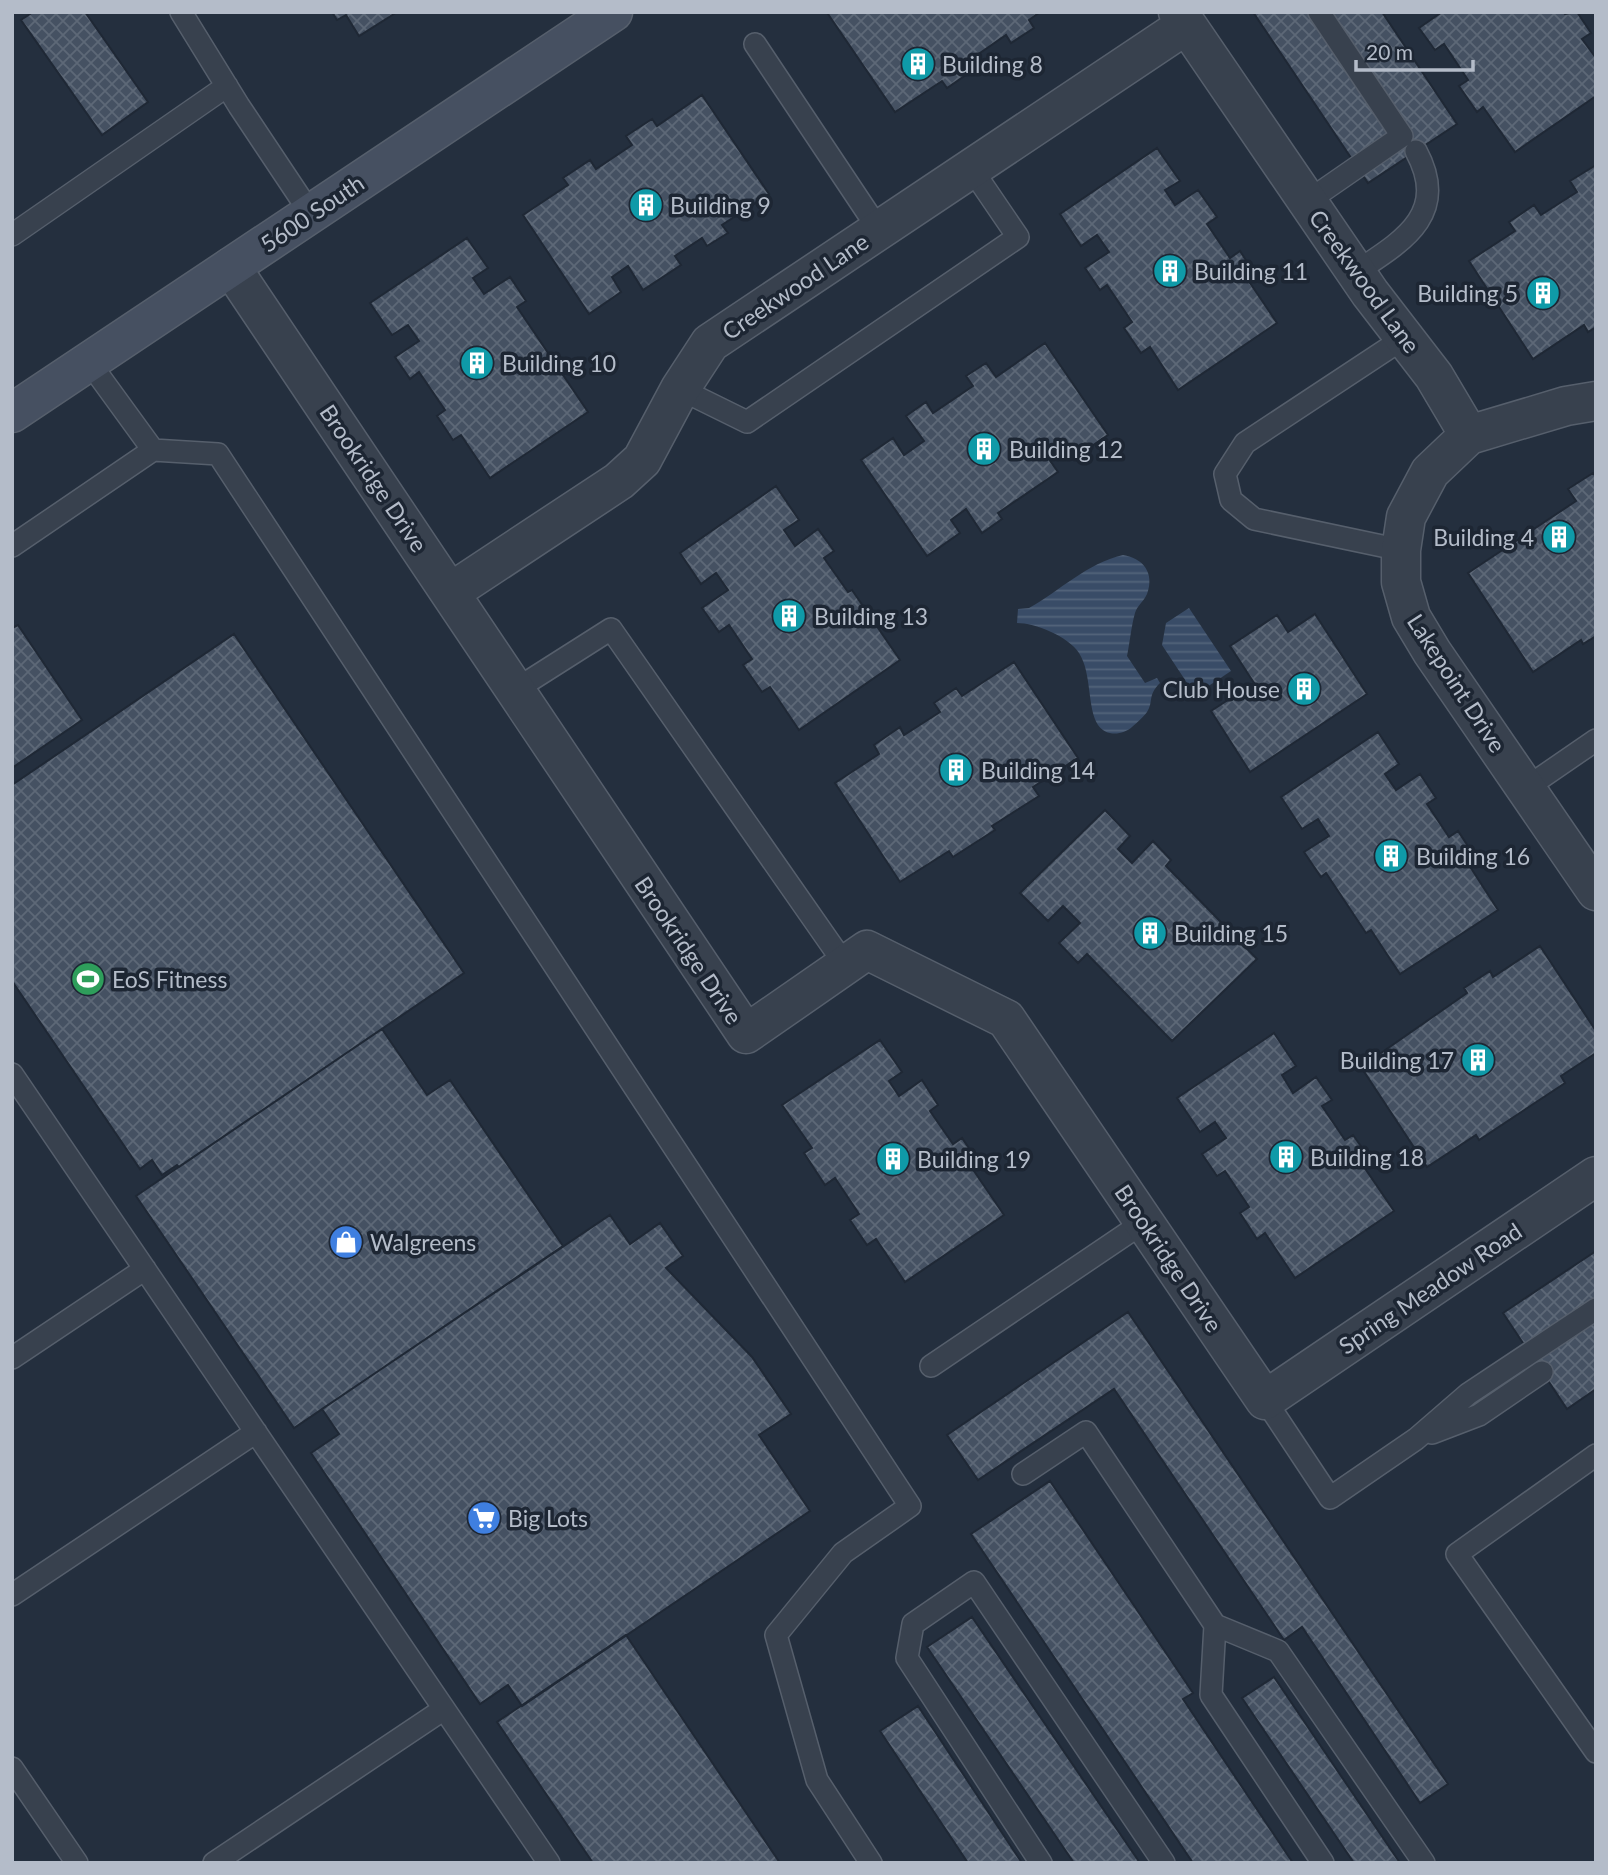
<svg xmlns="http://www.w3.org/2000/svg" width="1608" height="1875" font-family="Lato,sans-serif">
<defs>
<pattern id="water-rules" width="6" height="5" patternUnits="userSpaceOnUse" patternTransform="scale(1.75)"><rect width="6" height="5" fill="#394c67"/><path d="M0 2.5h6" fill="none" stroke="#53647b"/></pattern>
<pattern id="building-cross-hatch" width="8" height="8" patternUnits="userSpaceOnUse" patternTransform="scale(1.75)"><rect width="8" height="8" fill="#455162"/><path d="M0 0l8 8M0 8l8-8" fill="none" stroke="#5d6877"/></pattern>
</defs>
<rect width="100%" height="100%" fill="#242f3e"/>
<path fill="url(#water-rules)" d="M1123,555c20,3 32,18 24,39 -3,7 -10,12 -12,19 -4,14 -5,29 -8,43l18,27 12,-5 3,5c-13,13 -6,18 -13,29 -3,4 -10,11 -15,15 -9,8 -26,10 -34,-2 -11,-17 -6,-52 -19,-72 -11,-17 -44,-30 -62,-30l1,-14 11,-1c31,-17 58,-45 94,-53z
M1189,608l42,63 -36,24 -33,-50 4,-22z"/>
<path fill="url(#building-cross-hatch)" stroke="#1f2835" stroke-width="2" d="M33,12h52l63,90 -46,33 -81,-115z
M332,12h65l-38,24 -13,-21 -9,5z
M831,12h209l-11,8 5,8 -23,15 -5,-8 -36,25 6,8 -29,20 -5,-7 -47,31 -67,-98z
M1253,12h129l75,112 -89,59z
M1442,12h121l2,2 12,-2 14,21 -9,6 14,19v38l-81,56 -32,-45 -6,5 -18,-26 9,-6 -24,-36 -9,6 -16,-22z
M702,95l67,99 -47,31 6,8 -21,13 -5,-8 -27,18 6,9 -38,25 -15,-24 -16,11 9,15 -32,22 -66,-99 45,-30 -5,-7 27,-18 6,9 36,-24 -6,-9 26,-17 5,7z
M1157,148l23,33 -15,9 10,15 23,-15 19,27 -10,7 23,34 10,-7 15,23 -7,6 29,43 -99,67 -28,-43 -9,6 -17,-25 8,-6 -25,-37 -7,5 -15,-22 24,-16 -12,-17 -16,11 -21,-32z
M1596,165v162l-8,5 -4,-7 -51,34 -64,-98 46,-30 -6,-9 25,-17 7,10 36,-23 -7,-11z
M467,238l21,30 -15,10 11,16 26,-17 16,24 -9,6 71,105 -98,66 -29,-43 -8,5 -16,-24 8,-6 -26,-38 -9,7 -15,-22 24,-16 -11,-16 -16,10 -22,-32z
M1045,343l63,92 -34,23 -10,-15 -18,12 12,17 -60,41 4,6 -20,14 -16,-24 -15,11 9,13 -33,23 -66,-96 32,-22 11,17 20,-14 -18,-25 20,-14 7,11 40,-27 -7,-10 20,-13 10,14z
M1593,473l3,4v159l-13,8 -2,-4 -48,32 -65,-99 108,-72 -8,-12z
M776,486l23,34 -15,10 11,16 23,-17 16,22 -10,7 24,34 4,-2 48,70 -101,70 -29,-43 -8,5 -19,-27 9,-6 -23,-34 -10,7 -17,-24 26,-18 -12,-17 -15,11 -21,-31z
M1315,614l52,80 -117,78 -39,-61 43,-28 -24,-37 47,-31 11,17z
M18,625l64,95 -70,48v-140z
M234,634l230,339 -285,194 -2,-2 -15,10 -10,-15 -12,9 -128,-188v-196z
M1014,662l64,96 -45,29 6,9 -47,30 3,4 -42,27 -4,-6 -49,31 -65,-99 44,-29 -5,-9 26,-18 4,8 36,-23 -6,-9 22,-15 6,8z
M1378,732l21,32 -14,10 11,16 24,-16 16,24 -9,6 22,33 9,-6 19,29 -8,5 29,45 -98,64 -29,-44 -5,3 -40,-60 -5,4 -17,-25 25,-16 -11,-17 -16,10 -21,-32z
M1105,810l25,26 -12,13 14,14 21,-22 18,19 -5,6 91,93 -85,82 -85,-87 -9,9 -19,-20 21,-20 -17,-17 -15,15 -28,-28z
M1540,946l56,85v22l-35,23 4,7 -86,57 -3,-5 -49,32 -66,-100 106,-74 -3,-5 26,-17 3,6z
M382,1029l45,66 23,-15 113,166 -269,182 -158,-232z
M1274,1033l22,33 -14,9 11,18 23,-16 16,23 -10,6 23,34 8,-5 17,24 -8,5 32,47 -99,67 -30,-45 -8,6 -17,-26 9,-6 -24,-36 -8,5 -15,-22 24,-16 -11,-16 -15,10 -23,-34z
M880,1040l22,32 -13,9 10,15 23,-16 16,25 -8,6 23,33 9,-6 19,28 -7,5 30,44 -99,67 -29,-43 -9,6 -17,-25 9,-6 -24,-36 -10,7 -21,-32 8,-5 -30,-43z
M610,1215l20,29 30,-21 23,33 -17,12 86,89 39,57 -32,21 51,76 -288,195 -14,-21 -28,19 -169,-251 28,-19 -17,-25z
M1596,1251v138l-29,20 -64,-96z
M1128,1312l320,472 -28,19 -118,-176 -18,13 -170,-251 -136,91 -31,-45z
M1050,1481l143,212 -10,6 110,164h-100l-222,-329z
M972,1617l168,246h-66l-147,-216z
M626,1635l154,228h-187l-96,-141z
M1274,1677l126,186h-46l-112,-165z
M918,1706l104,157h-54l-88,-132z"/>
<g fill="none" stroke-linecap="round" stroke-linejoin="round">
<g stroke="#565f6c" stroke-width="24">
<path id="service" d="M181,12l58,94 72,108
M755,44l124,186
M1308,201l94,-65 -83,-124
M12,235l215,-149
M1356,272c47,-31 94,-58 60,-121
M89,362l64,88 65,4 692,1052 -67,47 -67,82 41,145 54,83
M680,389l67,33 271,-185 -47,-69
M12,546l141,-96
M1401,550l-147,-31 -23,-19 -6,-26 20,-31 159,-105
M515,690l96,-61 235,337
M1526,788l70,-48
M12,1074l537,789
M12,1358l133,-89
M931,1366l213,-144
M1265,1400l65,98 86,-59 52,-45 128,-85
M1432,1433l47,-18 63,-43
M1596,1455l-139,99 139,198
M1023,1474l63,-42 129,193
M12,1595l244,-163
M12,1768l65,95
M214,1863l230,-154
M1041,1863l-134,-205 6,-34 61,-42 190,281
M1323,1863l-112,-168 4,-70 63,26 146,212"/>
</g>
<g stroke="#565f6c" stroke-width="41">
<path id="minor" d="M1178,12l192,281 64,83 35,59
M231,267l515,767 121,-84 139,69 259,381 331,-224
M1596,401l-30,5 -97,29 -39,37 -24,45 -5,33v32l10,35 21,35 164,239
M451,592l168,-111 23,-21 38,-71 30,-46 476,-318"/>
</g>
<g stroke="#565f6c" stroke-width="41">
<path id="secondary" d="M12,413l601,-401"/>
</g>
<use href="#service" stroke="#38414e" stroke-width="21"/>
<use href="#minor" stroke="#38414e" stroke-width="38"/>
<use href="#secondary" stroke="#465061" stroke-width="38"/>
</g>
<defs>
<g id="building-disc" transform="scale(1.75)"><circle r="9.5" fill="#0f9aa8" stroke="#1d2633"/><path d="M-4-6H4V6H1V3H-1V6H-4ZM-2.5-4.3h1.7v1.8h-1.7ZM.8-4.3h1.7v1.8H.8ZM-2.5-1h1.7V.8h-1.7ZM.8-1h1.7V.8H.8Z" fill="#fff"/></g>
<g id="stadium-disc" transform="scale(1.75)"><circle r="9.5" fill="#2e9e5b" stroke="#1d2633"/><path d="M0-5a6.5 5 0 1 0 0 10a6.5 5 0 1 0 0-10ZM-3.5-1.8h7v3.6h-7Z" fill="#fff"/></g>
<g id="shop-disc" transform="scale(1.75)"><circle r="9.5" fill="#3f7fe0" stroke="#1d2633"/><path d="M-5-2.5h2.3a2.7 3.5 0 0 1 5.4 0H5L5.5 6h-11ZM-1.5-2.5h3a1.5 2.3 0 0 0-3 0Z" fill="#fff"/></g>
<g id="supermarket-disc" transform="scale(1.75)"><circle r="9.5" fill="#3f7fe0" stroke="#1d2633"/><path d="M-6-5.5h2.5l.6 2H6L4.5 2H-2.5L-4.4-4H-6ZM-1.5 3.2a1.3 1.3 0 1 0 .1 0ZM3 3.2a1.3 1.3 0 1 0 .1 0Z" fill="#fff"/></g>
</defs>
<g fill-rule="evenodd">
<use href="#building-disc" x="918" y="64"/>
<use href="#building-disc" x="646" y="205"/>
<use href="#building-disc" x="1170" y="271"/>
<use href="#building-disc" x="1543" y="293"/>
<use href="#building-disc" x="477" y="363"/>
<use href="#building-disc" x="984" y="449"/>
<use href="#building-disc" x="1559" y="537"/>
<use href="#building-disc" x="789" y="616"/>
<use href="#building-disc" x="1304" y="689"/>
<use href="#building-disc" x="956" y="770"/>
<use href="#building-disc" x="1391" y="856"/>
<use href="#building-disc" x="1150" y="933"/>
<use href="#stadium-disc" x="88" y="979"/>
<use href="#building-disc" x="1478" y="1060"/>
<use href="#building-disc" x="1286" y="1157"/>
<use href="#building-disc" x="893" y="1159"/>
<use href="#shop-disc" x="346" y="1242"/>
<use href="#supermarket-disc" x="484" y="1518"/>
</g>
<g text-anchor="middle" dominant-baseline="central" stroke-width="7" stroke-linejoin="round" paint-order="stroke">
<g font-size="23" fill="#b4bcc9" stroke="#1d2633" text-anchor="start">
<text x="942" y="64">Building 8</text>
<text x="670" y="205">Building 9</text>
<text x="1194" y="271">Building 11</text>
<text x="1518" y="293" text-anchor="end">Building 5</text>
<text x="502" y="363">Building 10</text>
<text x="1009" y="449">Building 12</text>
<text x="1534" y="537" text-anchor="end">Building 4</text>
<text x="814" y="616">Building 13</text>
<text x="1280" y="689" text-anchor="end">Club House</text>
<text x="981" y="770">Building 14</text>
<text x="1416" y="856">Building 16</text>
<text x="1174" y="933">Building 15</text>
<text x="112" y="979">EoS Fitness</text>
<text x="1454" y="1060" text-anchor="end">Building 17</text>
<text x="1310" y="1157">Building 18</text>
<text x="917" y="1159">Building 19</text>
<text x="370" y="1242">Walgreens</text>
<text x="508" y="1518">Big Lots</text>
</g>
<g font-size="23" fill="#b4bcc9" stroke="#1d2633">
<text transform="translate(312 213) rotate(-34)">5600 South</text>
<text transform="translate(1365 281) rotate(54)">Creekwood Lane</text>
<text transform="translate(795 286) rotate(-34)">Creekwood Lane</text>
<text transform="translate(374 478) rotate(56)">Brookridge Drive</text>
<text transform="translate(1457 683) rotate(57)">Lakepoint Drive</text>
<text transform="translate(689 950) rotate(56)">Brookridge Drive</text>
<text transform="translate(1169 1258) rotate(56)">Brookridge Drive</text>
<text transform="translate(1430 1288) rotate(-34)">Spring Meadow Road</text>
</g>
</g>
<rect width="1608" height="1875" fill="none" stroke="#b4bcc9" stroke-width="28"/>
<path d="M1356 60v10h117v-10" fill="none" stroke="#b4bcc9" stroke-width="3.5"/>
<text x="1366" y="60" font-size="21" fill="#b4bcc9" stroke="#1d2633" stroke-width="5" paint-order="stroke">20 m</text>
</svg>
